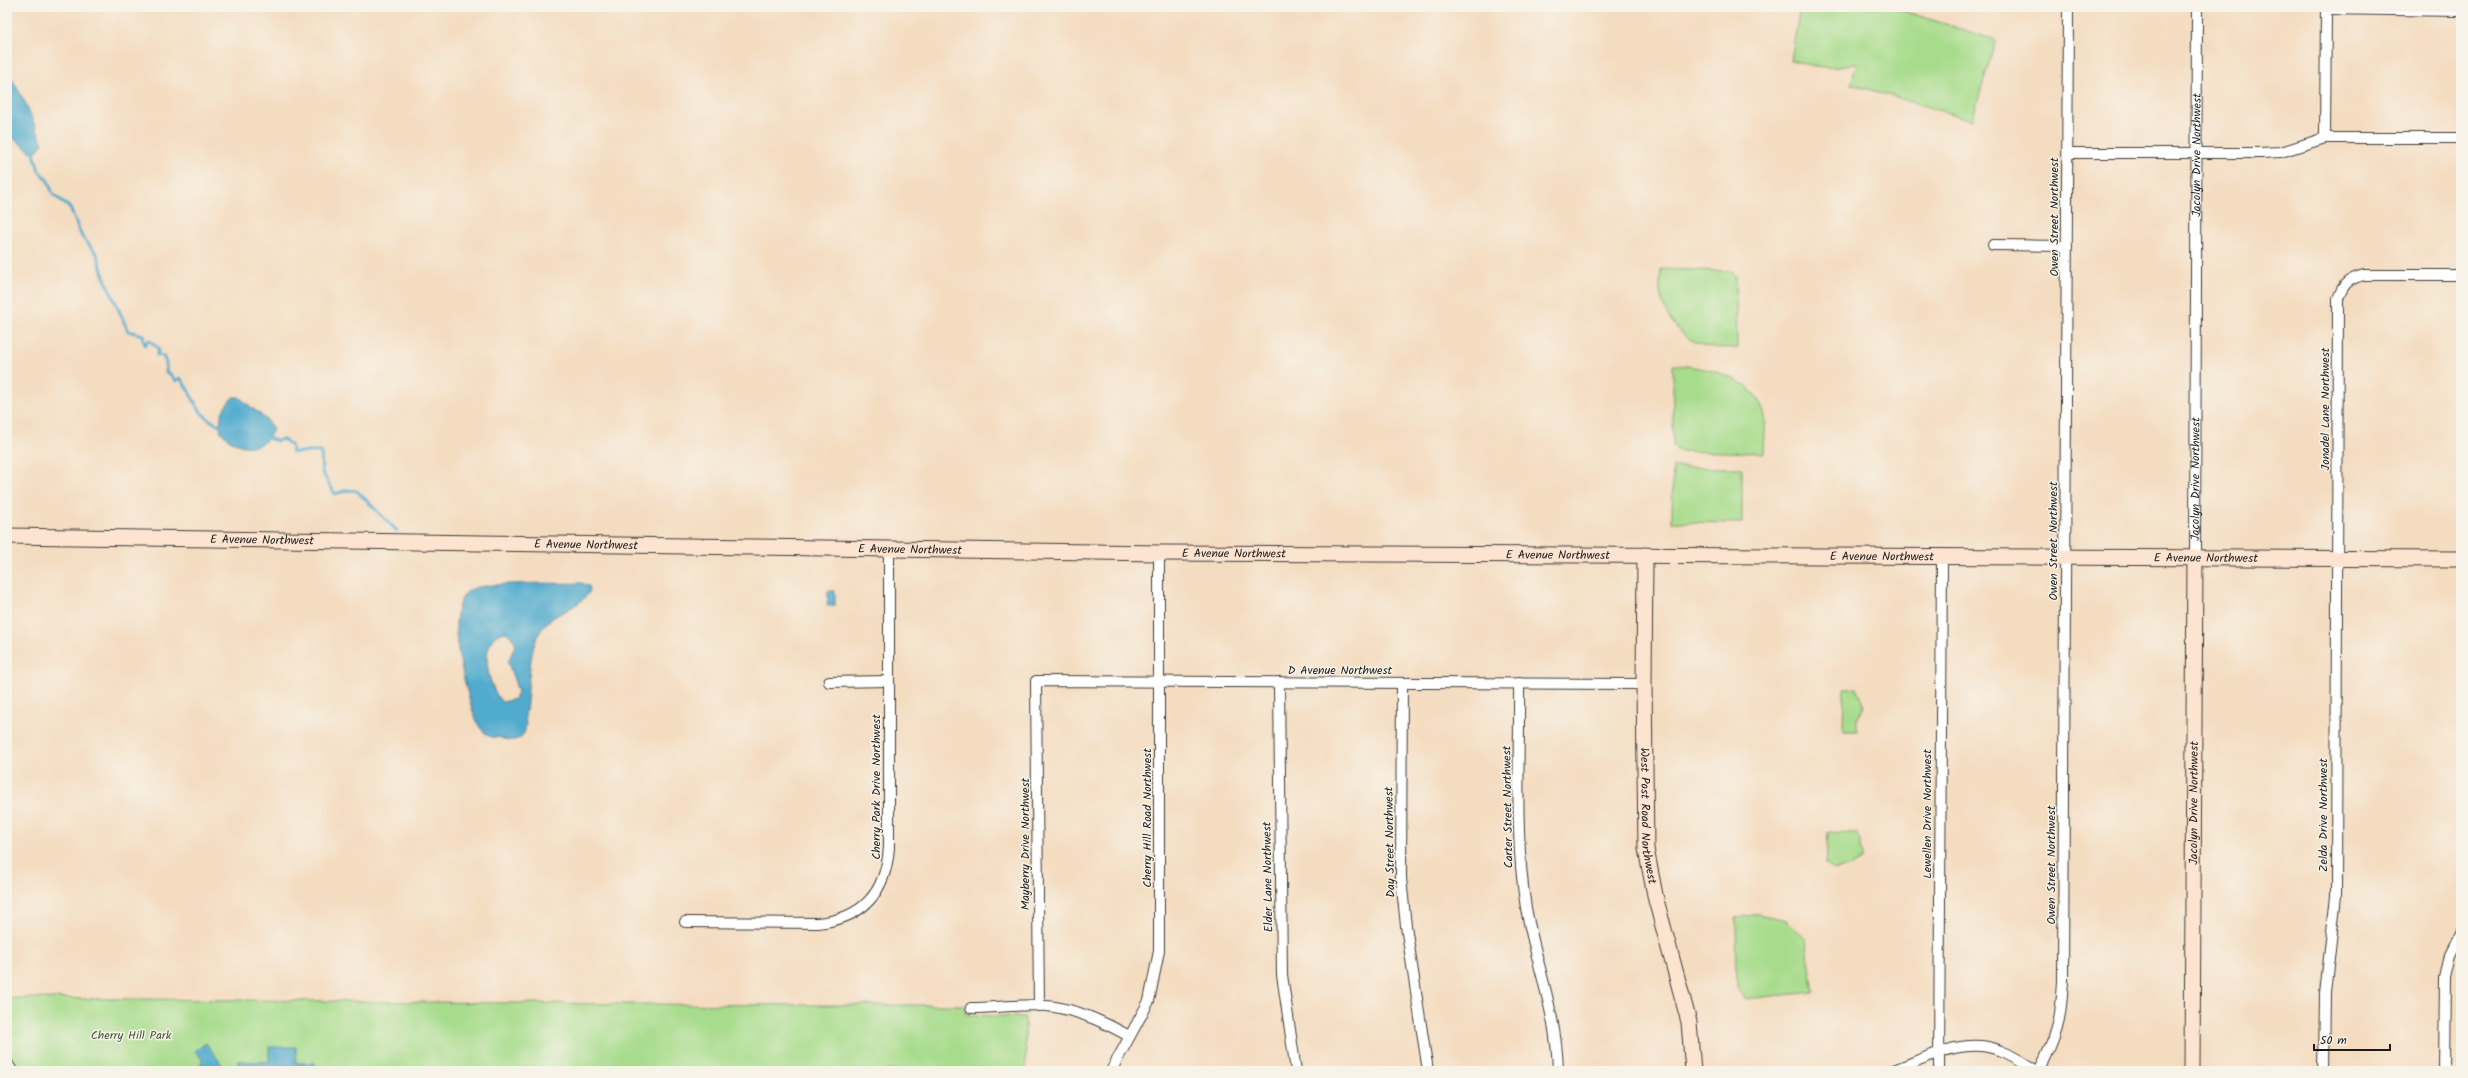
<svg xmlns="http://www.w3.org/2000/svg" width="2468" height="1078" font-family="Kalam,sans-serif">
<rect width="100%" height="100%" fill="#f7f3e8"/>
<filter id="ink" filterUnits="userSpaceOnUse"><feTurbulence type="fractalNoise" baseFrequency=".025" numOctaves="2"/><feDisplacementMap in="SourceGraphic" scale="8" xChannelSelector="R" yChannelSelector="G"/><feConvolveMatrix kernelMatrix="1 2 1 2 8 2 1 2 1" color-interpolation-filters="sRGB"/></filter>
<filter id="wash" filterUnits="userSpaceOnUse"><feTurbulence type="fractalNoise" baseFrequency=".012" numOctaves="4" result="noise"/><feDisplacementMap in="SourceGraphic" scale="16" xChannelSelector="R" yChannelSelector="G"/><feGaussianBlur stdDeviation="0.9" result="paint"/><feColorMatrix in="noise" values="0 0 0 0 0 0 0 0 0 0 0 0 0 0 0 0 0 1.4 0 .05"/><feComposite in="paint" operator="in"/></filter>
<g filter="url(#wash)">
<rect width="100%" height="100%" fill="#f4dcc0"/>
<path fill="#a7dc8c" stroke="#627c54" d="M1800,7h91l105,33 -24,80 -121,-36 6,-21c-24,8 -42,4 -66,-3z
M1661,269l68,2 7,5 1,72c-10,-1 -22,1 -31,-2 -25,-6 -43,-30 -46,-55 -1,-7 1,-15 1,-22z
M1673,365c33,1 87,13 92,53 1,11 -1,24 -1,35l-86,-2 -5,-6z
M1673,467l69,1v55l-70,-1z
M1844,688h12l8,18 -7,14v11h-14z
M1828,832l29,1 4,7 1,19 -11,7 -17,4 -8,-5z
M1758,914l29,6 19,20 8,52 -70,7 -7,-11 -1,-70z
M7,998c319,2 638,8 957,7l2,10 59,2 1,54h-1019z"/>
<path fill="#51abce" stroke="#366475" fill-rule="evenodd" d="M7,70l18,32 18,42 -9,10 -24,-18 -3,-14z
M233,397h6l28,23 6,9c-9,25 -37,21 -52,3 -3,-14 2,-25 12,-35z
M582,583l7,3 1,5c-10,16 -27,19 -41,30 -24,20 -18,66 -24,95 4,20 -7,29 -24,22 -4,-1 -9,0 -12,-2 -4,-2 -11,-10 -12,-14 -8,-17 -22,-76 -21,-94 0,-13 2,-31 14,-38 15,-9 91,-6 112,-7zM507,632l9,11 -8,19 10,30 -3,7 -13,3c-15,-15 -26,-68 5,-70z
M828,591h7v15h-8z
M206,1043l17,23 -8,5h-19l7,-10 -8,-10z
M269,1047h27v16h19l-1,8h-76v-10l31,1z"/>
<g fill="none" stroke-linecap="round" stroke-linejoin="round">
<path stroke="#51abce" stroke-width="3" d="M33,150l6,21 9,10 5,13 17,14 12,29 15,17 6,20 25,57 16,4 -1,4 2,6 4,-5 10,9 -2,6 6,1 3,7v10h3l7,8 4,-3c16,19 15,40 43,48
M267,438l10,3 5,-2 9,6 1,7c10,1 18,-1 29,0l1,20 13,22 13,-4 9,1 40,40"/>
</g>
</g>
<g filter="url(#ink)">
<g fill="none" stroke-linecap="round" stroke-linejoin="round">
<g stroke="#3c3935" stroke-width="12">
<g id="street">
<path d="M2326,9l135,2"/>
<path d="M2325,138l1,-131"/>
<path d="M2068,153h192l21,-1 44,-14h136"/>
<path d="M1993,245l74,1"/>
<path id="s1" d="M2195,557l2,-550"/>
<path d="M829,682l60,-1"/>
<path d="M1279,682l3,293 14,96"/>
<path d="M1402,683l-1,195 5,48 22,145"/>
<path d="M1519,683c1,75 -5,151 7,225 10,55 31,107 32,163"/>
<path d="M685,922l133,1c46,-5 68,-31 71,-76v-297"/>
<path d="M1039,1006l-3,-325 608,3"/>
<path d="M971,1008c29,0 60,-6 89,0 25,5 47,16 69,28"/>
<path d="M7,1063l5,8"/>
<path d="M1111,1071l38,-70 10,-50v-398"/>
<path d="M1891,1071c34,-12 74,-36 110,-20 13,5 24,13 36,20"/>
<path d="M1939,1071l3,-515"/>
<path d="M2039,1071c18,-35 22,-50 24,-90l5,-974"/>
<path d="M2324,1071l1,-78 11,-97 2,-597c5,-15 10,-20 26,-24h97"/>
<path d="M2444,1071l1,-93 5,-23 11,-22"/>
</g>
</g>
<g stroke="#3c3935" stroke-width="17">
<g id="secondary">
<path id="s2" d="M7,536l1152,17 1302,6"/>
<path id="s3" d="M1645,555l-1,129 2,165 10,51 33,122 4,49"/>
<path id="s4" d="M2192,1071l3,-514"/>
</g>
</g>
<use href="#street" stroke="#fff" stroke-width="10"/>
<use href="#secondary" stroke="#fde4d1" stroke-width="15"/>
</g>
</g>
<g text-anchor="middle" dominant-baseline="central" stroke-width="3" stroke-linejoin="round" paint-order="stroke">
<g font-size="12" fill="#1c1c1c" stroke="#f7f3e8">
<text stroke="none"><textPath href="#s1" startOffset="402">Jacolyn Drive Northwest</textPath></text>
<text transform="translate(2054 217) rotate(-90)">Owen Street Northwest</text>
<text transform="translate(2325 409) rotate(-90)">Jonadel Lane Northwest</text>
<text stroke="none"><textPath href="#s1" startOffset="78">Jacolyn Drive Northwest</textPath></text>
<text stroke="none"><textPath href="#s2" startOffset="255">E Avenue Northwest</textPath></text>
<text transform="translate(2053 541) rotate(-90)">Owen Street Northwest</text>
<text stroke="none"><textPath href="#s2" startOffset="579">E Avenue Northwest</textPath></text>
<text stroke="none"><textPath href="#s2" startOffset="903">E Avenue Northwest</textPath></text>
<text stroke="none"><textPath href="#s2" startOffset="1227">E Avenue Northwest</textPath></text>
<text stroke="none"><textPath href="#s2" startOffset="1551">E Avenue Northwest</textPath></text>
<text stroke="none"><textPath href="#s2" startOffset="1875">E Avenue Northwest</textPath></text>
<text stroke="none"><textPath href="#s2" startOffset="2199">E Avenue Northwest</textPath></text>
<text x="1340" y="670">D Avenue Northwest</text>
<text transform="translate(876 787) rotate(-90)">Cherry Park Drive Northwest</text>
<text stroke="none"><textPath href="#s4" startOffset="268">Jacolyn Drive Northwest</textPath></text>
<text transform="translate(1508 807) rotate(-91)">Carter Street Northwest</text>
<text transform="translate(1927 814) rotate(-90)">Lewellen Drive Northwest</text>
<text stroke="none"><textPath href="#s3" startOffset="261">West Post Road Northwest</textPath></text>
<text transform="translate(2323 815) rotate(-90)">Zelda Drive Northwest</text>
<text transform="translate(1147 818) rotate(-90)">Cherry Hill Road Northwest</text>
<text transform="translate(1390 842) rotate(-91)">Day Street Northwest</text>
<text transform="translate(1025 844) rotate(-90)">Mayberry Drive Northwest</text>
<text transform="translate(2051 865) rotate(-90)">Owen Street Northwest</text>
<text transform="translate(1268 877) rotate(-91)">Elder Lane Northwest</text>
</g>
<g font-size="12" fill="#46563e" stroke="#f7f3e8">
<text x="131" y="1035">Cherry Hill Park</text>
</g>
</g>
<rect width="2468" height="1078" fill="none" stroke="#f7f3e8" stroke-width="24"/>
<path d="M2314 1044v6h76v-6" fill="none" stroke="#1c1c1c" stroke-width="2"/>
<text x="2320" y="1044" font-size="12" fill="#1c1c1c" stroke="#f7f3e8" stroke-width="3" paint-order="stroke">50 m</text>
</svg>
